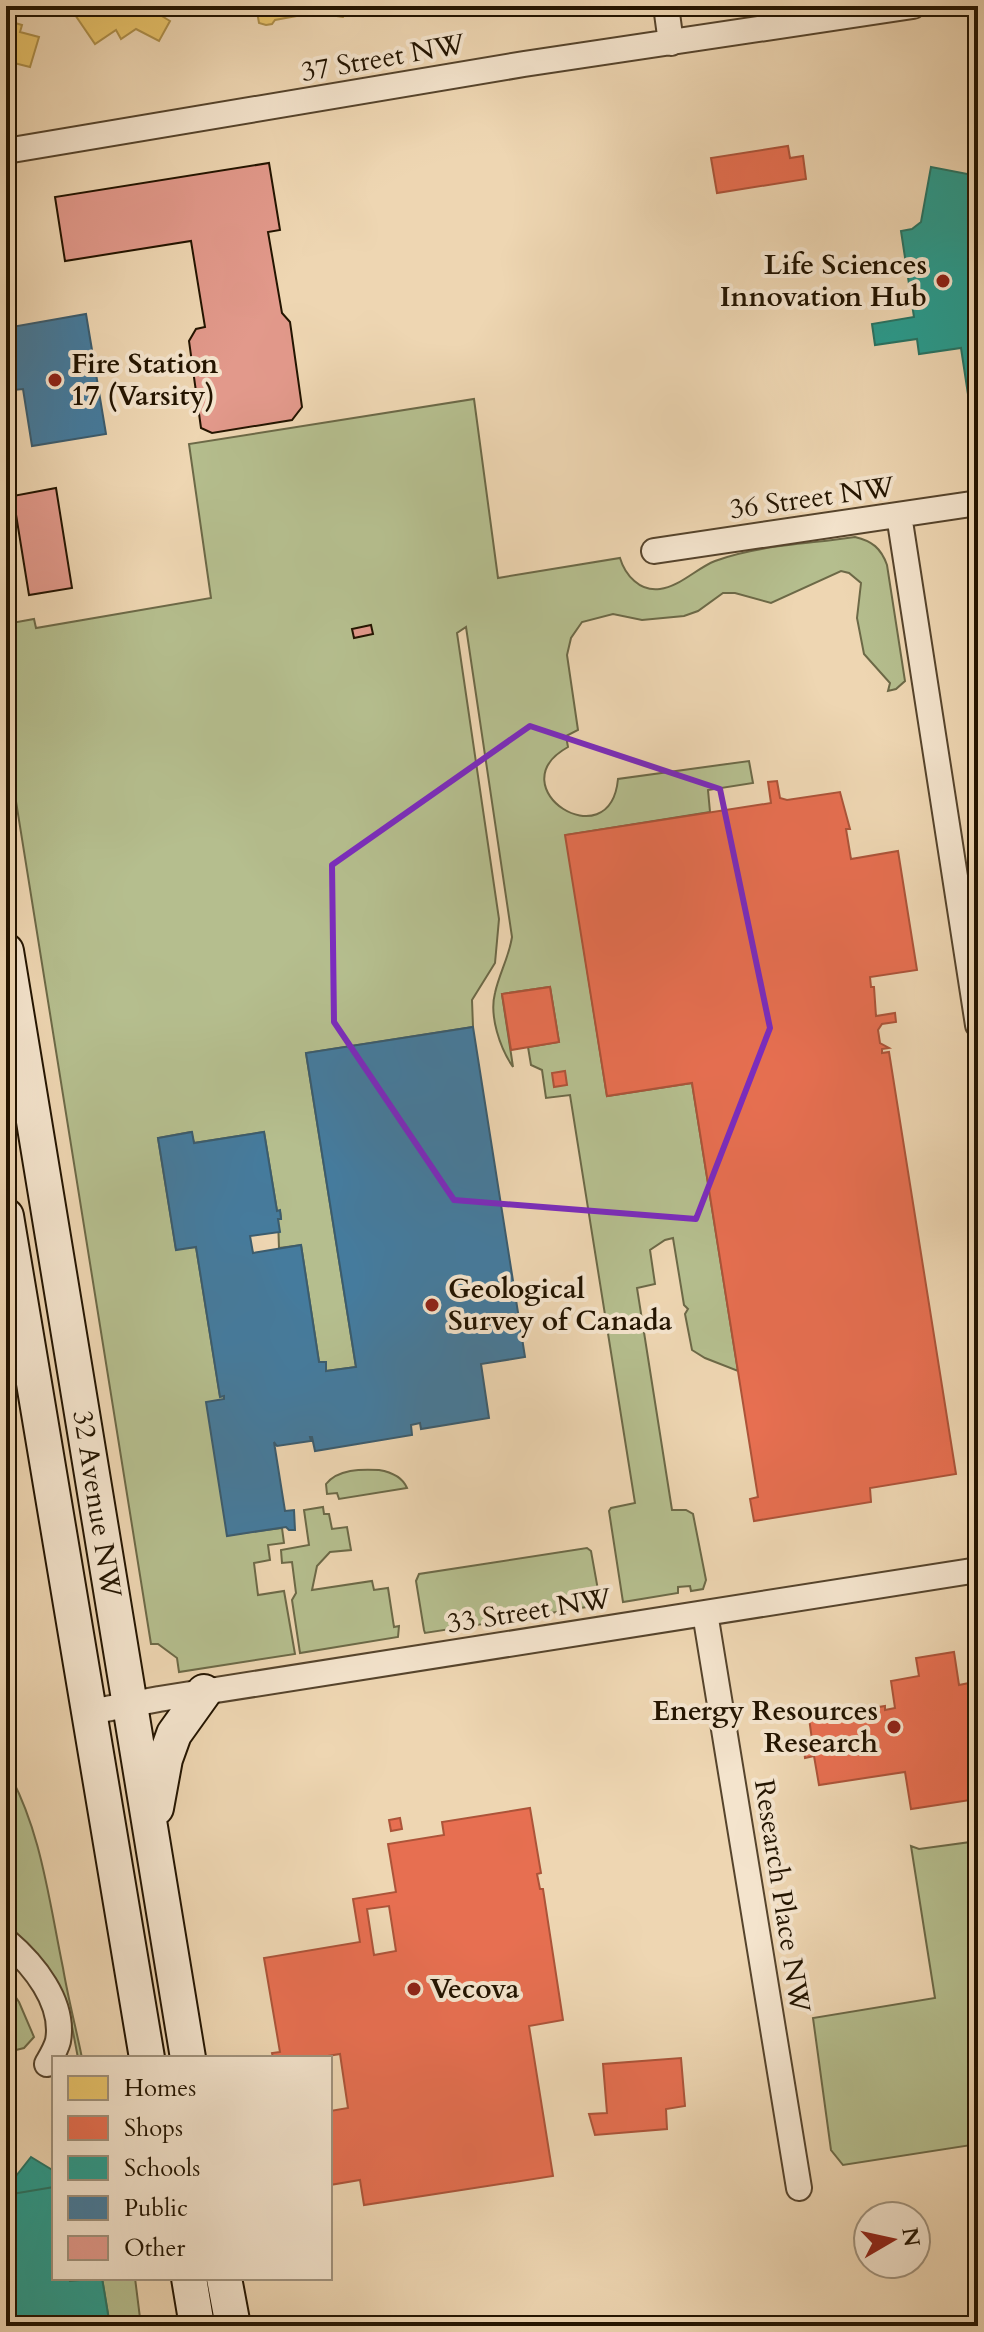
<svg xmlns="http://www.w3.org/2000/svg" width="984" height="2332" font-family="Cardo,serif">
<rect width="100%" height="100%" fill="#eed6b2"/>
<filter id="stains"><feTurbulence type="fractalNoise" baseFrequency=".0025" numOctaves="4"/><feColorMatrix values="0 0 0 0 .2 0 0 0 0 .09 0 0 0 0 .02 0 0 0 .5 -.17"/></filter>
<radialGradient id="worn" r=".72"><stop offset=".6" stop-color="#630" stop-opacity="0"/><stop offset="1" stop-color="#630" stop-opacity=".3"/></radialGradient>
<path fill="#b5be8e" stroke="#6c6947" stroke-width="2" d="M474,399l24,179 122,-20c5,17 20,34 40,31 19,-2 37,-21 55,-28 43,-16 94,-17 140,-24 17,4 26,11 32,28l18,116 -9,8 -8,2 2,-8 -26,-29 -7,-36 4,-35 -12,-10 -8,-2 -70,32 -36,-10h-12l-25,18 -14,5 -42,4 -29,-6 -31,8 -11,16 -4,17 11,75 -12,6 2,11c-72,40 42,114 50,32l131,-18 4,22 -45,7 2,22 -144,23 41,261 85,-13 46,288 -33,-13 -13,-8 -7,-36 3,-5 -4,-4 -11,-67 -8,2 -15,10 5,34 -18,4 35,222h14l7,4 13,66 -3,9 -12,2 -1,-5 -12,1v6l-55,9 -14,-91 2,-3 24,-5 -65,-408 -24,3 -4,-28 -11,-5 -3,-18 31,-5 -9,-55 -48,7 11,73c-13,-19 -24,-51 -18,-74 4,-19 14,-36 17,-56l-46,-310 -9,6 42,286 -4,44 -23,37 1,27 -167,26 50,314 -30,4v-9h-7l-18,-117 -22,3 -1,-29 3,-1 -1,-7h-3l-13,-79 -70,11 -3,-11 -33,6 18,111 20,-2 24,149h4l3,139 55,-7 2,15 -16,2 2,15 -16,3 4,32 26,-4 11,63 -116,18 -2,-14 -19,-14h-7l-145,-905v-115l28,-5 2,9 175,-30 -22,-154z
M379,1470c12,2 23,6 28,18l-68,11 -2,-6 -10,1 -1,-10c12,-15 35,-15 53,-14z
M323,1507l1,7h5l3,15 15,-2 4,23 -21,2 -13,14 -5,24 60,-9 2,9 14,-2 6,39 5,-1 -1,11 -98,16 -8,-53 4,-7 -4,-31 -10,1 -1,-13 28,-5 -5,-35z
M587,1548l4,3 9,50 -2,4 -83,14 -1,-3 -5,1v3l-84,13 -1,-3 -8,-49 3,-7z
M6,1768c35,60 43,133 57,200 5,30 13,60 19,90h-4l-8,-42 -7,-19 -57,-66z
M978,1841v303l-135,21 -12,-15 -18,-132 122,-20 -24,-152 8,3z
M6,1983l13,19 15,35 -10,11 -8,2 -2,-16 -8,1z
M102,2278h33l6,48h-31z"/>
<path fill="#e9c46a" stroke="#ae8f4a" stroke-width="2" d="M6,6l6,1 -4,14 14,4 -2,7 19,5 -9,30 -24,-6z
M69,6h66l2,4 8,-4 25,15 -11,20 -23,-12 -15,10 -5,-9 -21,14z
M256,6h90l1,5 -4,6 -13,-2 -1,-5 -54,10 -3,4 -6,1 -7,-2z"/>
<path fill="#e76f51" stroke="#ac5439" stroke-width="2" fill-rule="evenodd" d="M788,146l2,12 13,-2 3,23 -89,14 -6,-35z
M777,781l3,17 7,2 53,-8 10,37h-4l5,30 47,-8 19,119 -47,7 1,10h3l2,29 19,-3 1,9 -14,2 -4,6 2,13 9,5 -7,1v4l7,-1 67,422 -86,14 1,14 -117,19 -4,-22 8,-2 -66,-414 -85,13 -42,-261 206,-32 -3,-21z
M550,987l9,55 -48,8 -9,-56z
M565,1071l2,14 -13,2 -2,-14z
M954,1652l5,33 10,-2 -1,-9 10,-2v66v-2l-10,2 9,61 -66,10 -6,-37 -86,13 -5,-29 -9,2 -1,-9 9,-2 -4,-29 76,-12v4l10,-2 -4,-27 28,-5 -3,-18z
M530,1808l11,65 -4,1 3,15h3l20,131 -34,6 24,150 -189,29 -4,-25 -30,5v-74l18,-3 -8,-54 -24,4h-43l-1,-5 8,-1 -16,-94 96,-16 -7,-43 43,-7 -8,-48 56,-9 -2,-13zM389,1906l7,45 -22,4 -7,-46z
M400,1818l2,11 -11,2 -2,-11z
M681,2058l4,48 -19,3 1,20 -72,6 -6,-21 18,-1 -4,-49z"/>
<path fill="#2a9d8f" stroke="#287464" stroke-width="2" d="M931,167l47,9v224l-9,1 -8,-53 -42,6 -2,-15 -42,6 -3,-21 42,-7 -13,-86 11,-2 9,-7z
M31,2157l23,14v16l-48,8v-26l10,7z
M54,2187v91h16v3l32,-3 8,48h-92l-1,-9 -11,2v-124z"/>
<path fill="#457b9d" stroke="#3b5c6e" stroke-width="2" d="M86,314l20,120 -74,12 -9,-57 -9,1 -8,-62z
M473,1027l52,330 -44,7 8,54 -68,11 -1,-6 -9,2 1,10 -97,16 -3,-14h-2l1,4 -34,5 -3,-4 11,69 9,-1 1,20h-6l-3,-3 -59,9 -21,-134 18,-3v-3l-4,1 -24,-150 -20,3 -18,-112 34,-6 2,11 70,-11 13,79 3,-1 1,9h-3l2,13 -30,4 3,17 48,-8 18,117h7v9l30,-4 -50,-314z"/>
<path fill="#e2998b" stroke="#231400" stroke-width="2" d="M269,163l11,67 -12,2 14,81 8,9 12,85 -10,13 -80,13 -11,-5 -12,-87 7,-12 9,-2 -14,-86 -126,20 -10,-64z
M56,488l16,100 -43,7 -16,-99z
M371,625l2,9 -19,4 -2,-9z"/>
<g fill="none" stroke-linecap="round" stroke-linejoin="round">
<g stroke="#56442c" stroke-width="28">
<path id="minor" d="M666,6l5,37
M6,151l518,-87 389,-58
M899,515l79,510
M654,551l324,-48
M705,1613l94,575
M90,1712l69,-13 819,-129
M6,1941c27,23 59,61 52,100 -2,8 -7,16 -11,23"/>
</g>
<g stroke="#231400" stroke-width="38">
<path id="secondary" d="M6,951l182,1107
M6,1216l141,842
M156,1808l9,-49 9,-25 30,-42
M189,2278l8,48
M224,2278l9,48"/>
</g>
<use href="#minor" stroke="#f4e4cd" stroke-width="24"/>
<use href="#secondary" stroke="#f4e4cd" stroke-width="34"/>
</g>
<path fill="none" stroke="#7b2cbf" stroke-width="6" stroke-linejoin="round" d="M530,726l190,63 50,239 -74,191 -242,-19 -120,-178 -2,-157z"/>
<g fill="#8f2418" stroke="#f4e4cd" stroke-width="3">
<circle cx="943" cy="281" r="8"/>
<circle cx="55" cy="380" r="8"/>
<circle cx="432" cy="1305" r="8"/>
<circle cx="894" cy="1727" r="8"/>
<circle cx="414" cy="1989" r="8"/>
</g>
<g text-anchor="middle" dominant-baseline="central" stroke-width="8" stroke-linejoin="round" paint-order="stroke">
<g font-size="28" fill="#231400" stroke="#f4e4cd">
<text transform="translate(383 58) rotate(-10)">37 Street NW</text>
<text transform="translate(812 498) rotate(-8)">36 Street NW</text>
<text transform="translate(97 1504) rotate(81)">32 Avenue NW</text>
<text transform="translate(529 1611) rotate(-9)">33 Street NW</text>
<text transform="translate(782 1896) rotate(81)">Research Place NW</text>
</g>
<g font-size="28" font-weight="bold" fill="#231400" stroke="#f4e4cd" text-anchor="start">
<text x="927" y="265" text-anchor="end">Life Sciences<tspan x="927" dy="32">Innovation Hub</tspan></text>
<text x="71" y="364">Fire Station<tspan x="71" dy="32">17 (Varsity)</tspan></text>
<text x="448" y="1289">Geological<tspan x="448" dy="32">Survey of Canada</tspan></text>
<text x="878" y="1711" text-anchor="end">Energy Resources<tspan x="878" dy="32">Research</tspan></text>
<text x="430" y="1989">Vecova</text>
</g>
</g>
<rect width="984" height="2332" fill="none" stroke="#eed6b2" stroke-width="32"/>
<rect x="8" y="8" width="968" height="2316" fill="none" stroke="#231400" stroke-width="4"/>
<rect x="16" y="16" width="952" height="2300" fill="none" stroke="#231400" stroke-width="2"/>
<rect x="52" y="2056" width="280" height="224" fill="#f4e4cd" stroke="#a0917b" stroke-width="2"/>
<rect x="68" y="2076" width="40" height="24" fill="#e9c46a" stroke="#a0917b" stroke-width="2"/>
<text x="124" y="2096" font-size="24" fill="#231400">Homes</text>
<rect x="68" y="2116" width="40" height="24" fill="#e76f51" stroke="#a0917b" stroke-width="2"/>
<text x="124" y="2136" font-size="24" fill="#231400">Shops</text>
<rect x="68" y="2156" width="40" height="24" fill="#2a9d8f" stroke="#a0917b" stroke-width="2"/>
<text x="124" y="2176" font-size="24" fill="#231400">Schools</text>
<rect x="68" y="2196" width="40" height="24" fill="#457b9d" stroke="#a0917b" stroke-width="2"/>
<text x="124" y="2216" font-size="24" fill="#231400">Public</text>
<rect x="68" y="2236" width="40" height="24" fill="#e2998b" stroke="#a0917b" stroke-width="2"/>
<text x="124" y="2256" font-size="24" fill="#231400">Other</text>
<g transform="translate(892 2240) rotate(81)"><circle r="38" fill="#f4e4cd" stroke="#a0917b" stroke-width="2"/>
<path d="M0-6L14 30L0 20L-14 30Z" fill="#8f2418"/>
<text y="-12" font-size="22" font-weight="bold" text-anchor="middle" fill="#231400">N</text>
</g>
<rect width="100%" height="100%" filter="url(#stains)"/>
<rect width="100%" height="100%" fill="url(#worn)"/>
</svg>
